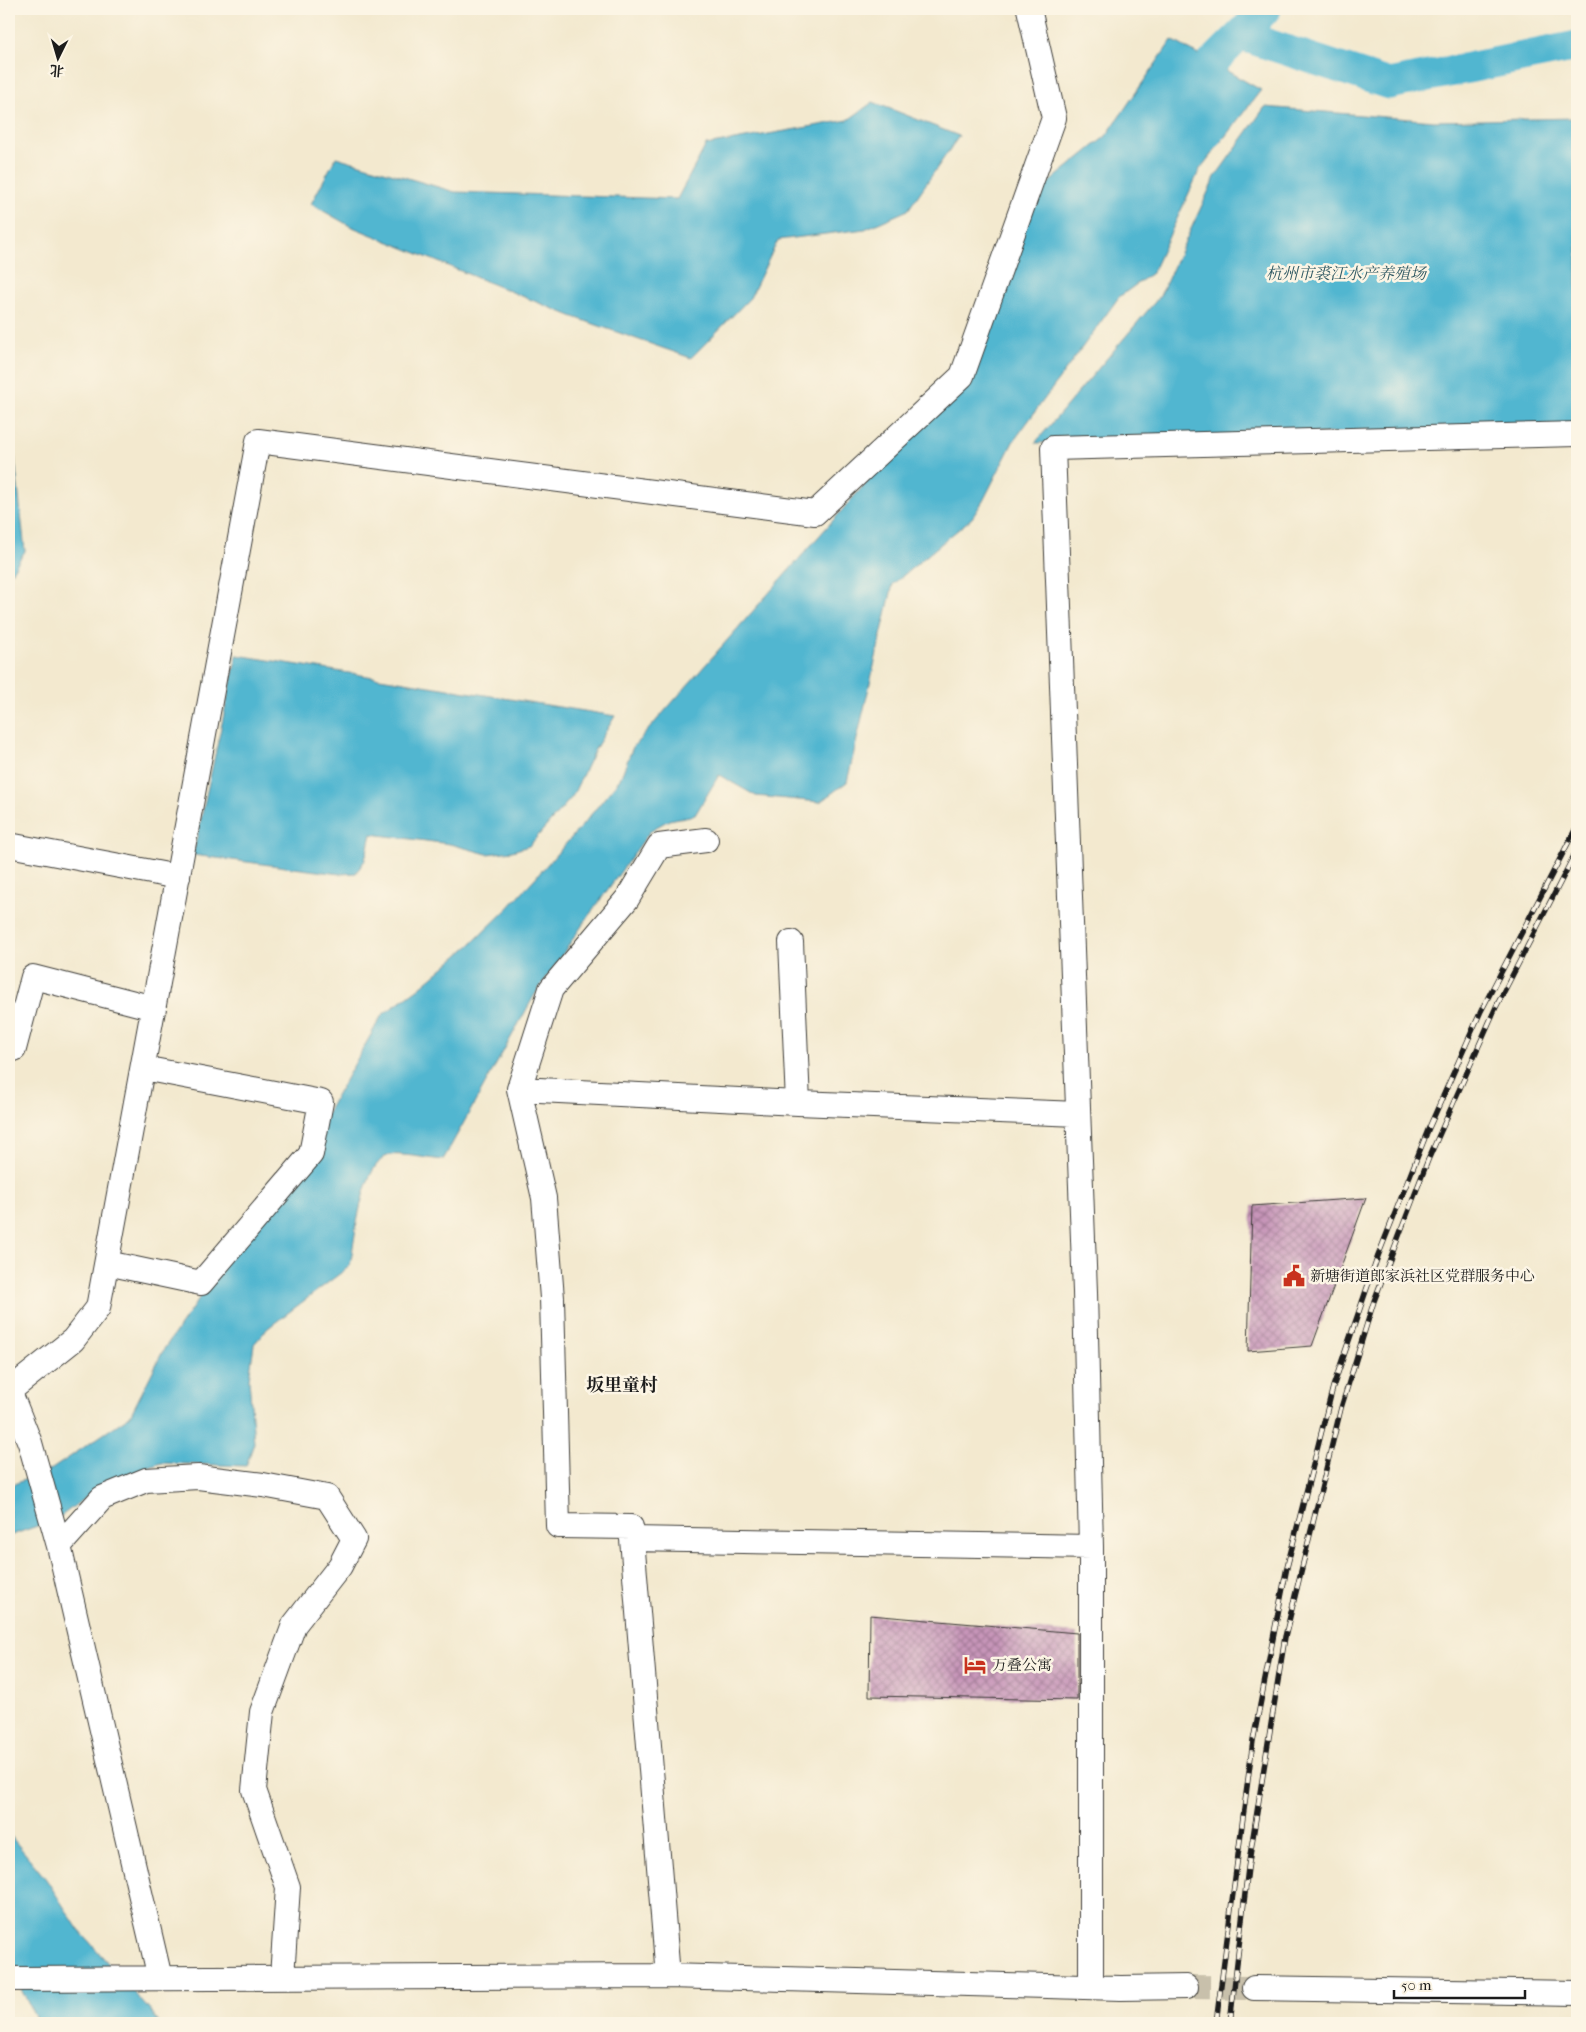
<svg xmlns="http://www.w3.org/2000/svg" width="1586" height="2032" font-family="'IM FELL French Canon','Noto Serif SC',serif">
<defs>
<pattern id="building-cross-hatch" width="8" height="8" patternUnits="userSpaceOnUse" patternTransform="scale(1.25)"><rect width="8" height="8" fill="#c795b9"/><path d="M0 0l8 8M0 8l8-8" fill="none" stroke="#a17996"/></pattern>
</defs>
<rect width="100%" height="100%" fill="#fcf5e5"/>
<filter id="ink" filterUnits="userSpaceOnUse"><feTurbulence type="fractalNoise" baseFrequency=".02" numOctaves="2"/><feDisplacementMap in="SourceGraphic" scale="10" xChannelSelector="R" yChannelSelector="G"/><feConvolveMatrix kernelMatrix="1 2 1 2 8 2 1 2 1" color-interpolation-filters="sRGB"/></filter>
<filter id="wash" filterUnits="userSpaceOnUse"><feTurbulence type="fractalNoise" baseFrequency=".0096" numOctaves="4" result="noise"/><feDisplacementMap in="SourceGraphic" scale="20" xChannelSelector="R" yChannelSelector="G"/><feGaussianBlur stdDeviation="1.12" result="paint"/><feColorMatrix in="noise" values="0 0 0 0 0 0 0 0 0 0 0 0 0 0 0 0 0 1.4 0 .05"/><feComposite in="paint" operator="in"/></filter>
<g filter="url(#wash)">
<rect width="100%" height="100%" fill="#f3e9cf"/>
<path fill="#51b6d0" stroke="#366976" d="M1172,40l89,50 -61,79 -48,104 -33,24 -106,145 -30,59 -11,17 -79,66 -46,198 -27,20 -64,-6 -37,-21 -24,40 -26,5 -18,10 -61,84 -56,82 -91,164c-11,-1 -43,-7 -53,-5 -29,7 -35,85 -40,111l-82,62 -14,16 -5,35 5,64 -8,23 -85,-3 -59,22 -45,34 -48,17v-50l43,-17 78,-53 34,-67 161,-233 57,-101 37,-27 50,-42 40,-39 71,-79 40,-49 13,-32 277,-314 38,-37 69,-162 25,-46 64,-52z
M873,102l86,34 -51,74 -43,19 -87,11 -28,58 -59,60 -120,-42 -221,-90 -39,-22 25,-47 119,35 222,7 29,-54 142,-25z
M1265,107l169,14 143,-3v307l-542,18 125,-147 55,-119z
M9,406l16,145 -16,25z
M237,655l378,61 -21,35 -22,46 -43,49 -17,5 -25,3 -37,-10 -79,-10 -6,26 -9,13 -16,1 -147,-19z
M9,1834l37,45 32,50 75,85 6,9h-121l-29,-58z"/>
<g fill="none" stroke-linecap="round" stroke-linejoin="round">
<path stroke="#51b6d0" stroke-width="31" d="M1240,35l149,49 188,-38
M1199,76l67,-67"/>
</g>
<g id="blocks">
<path fill="url(#building-cross-hatch)" d="M1366,1198l-54,148 -64,5 4,-145z
M870,1615l207,18v67l-208,-4z"/>
</g>
</g>
<g filter="url(#ink)">
<use href="#blocks" fill-opacity="0" stroke="#3c3b37" stroke-width="1"/>
<g fill="none" stroke-linecap="round" stroke-linejoin="round">
<path stroke="#c8c0ab" stroke-width="24" stroke-dasharray="24 12" stroke-linecap="butt" d="M1186,1987l68,1"/>
<g stroke="#3c3b37" stroke-width="26">
<path id="minor" d="M9,845l169,32
M791,942l7,161
M14,1049l19,-72 121,31
M519,1089l279,14 280,11
M107,1263l94,20 110,-129 10,-52 -178,-34
M9,1390l21,53 29,103 101,432
M9,1391l64,-51 25,-32 160,-867 557,72 147,-137 92,-258 -25,-109
M632,1539l459,8
M59,1546l43,-48 44,-18 52,-3 65,8 64,12 27,42 -14,27 -46,59 -32,87 -8,78 34,97 -6,90
M668,1976l-37,-449 -73,-1 -6,-228 -8,-100 -25,-109 32,-100 76,-90 32,-53 47,-6
M9,1979l659,-3 453,12 65,-1
M1091,1986v-439l-6,-255 -32,-844 524,-14
M1254,1988l323,5"/>
</g>
<use href="#minor" stroke="#fff" stroke-width="24"/>
<g stroke="#1c1c1c" stroke-width="5.5">
<path id="rail" d="M1216,2023l37,-282 34,-174 46,-180 45,-131 50,-126 53,-119 96,-185
M1230,2023l18,-155 37,-231 56,-229 33,-107 54,-141 68,-153 81,-157"/>
</g>
<use href="#rail" stroke="#fcf5e5" stroke-width="4" stroke-dasharray="11" stroke-linecap="butt"/>
</g>
</g>
<defs>
<g id="civic-bare" transform="scale(1.725)"><path d="M-.6-6.5H3V-4.5H.6V-3L4-1V1h2V6H-6V1h2V-1L-.6-3ZM-1.2 2.5V6h2.4V2.5Z" fill="#c8321e" stroke="#fcf5e5" stroke-width="2.5" paint-order="stroke"/></g>
<g id="hotel-bare" transform="scale(1.725)"><path d="M-6-4.5h1.5V1H6V5H4.5V3h-9V5H-6ZM-4 0a1.8 1.8 0 1 1 3.6 0ZM.5 0V-2.5h3Q6-2.5 6 0Z" fill="#c8321e" stroke="#fcf5e5" stroke-width="2.5" paint-order="stroke"/></g>
</defs>
<g fill-rule="evenodd">
<use href="#civic-bare" x="1294" y="1276"/>
<use href="#hotel-bare" x="975" y="1665"/>
</g>
<g text-anchor="middle" dominant-baseline="central" stroke-width="5" stroke-linejoin="round" paint-order="stroke">
<g font-size="15" fill="#1c1c1c" stroke="#fcf5e5" text-anchor="start">
<text x="1310" y="1276">新塘街道郎家浜社区党群服务中心</text>
<text x="992" y="1665">万叠公寓</text>
</g>
<g font-size="16" font-style="italic" fill="#315a64" stroke="#fcf5e5">
<text x="1346" y="273">杭州市裘江水产养殖场</text>
</g>
<g font-size="18" font-weight="bold" fill="#1c1c1c" stroke="#fcf5e5">
<text x="622" y="1385">坂里童村</text>
</g>
</g>
<rect width="1586" height="2032" fill="none" stroke="#fcf5e5" stroke-width="30"/>
<g transform="translate(58 58) rotate(185)" stroke="#fcf5e5" stroke-width="4" paint-order="stroke">
<path d="M0-4L9 19L0 12L-9 19Z" fill="#1c1c1c"/>
<text y="-8" font-size="14" font-weight="bold" text-anchor="middle" fill="#1c1c1c">北</text>
</g>
<path d="M1394 1990v8h131v-8" fill="none" stroke="#1c1c1c" stroke-width="2.5"/>
<text x="1401" y="1990" font-size="15" fill="#1c1c1c" stroke="#fcf5e5" stroke-width="4" paint-order="stroke">50 m</text>
</svg>
